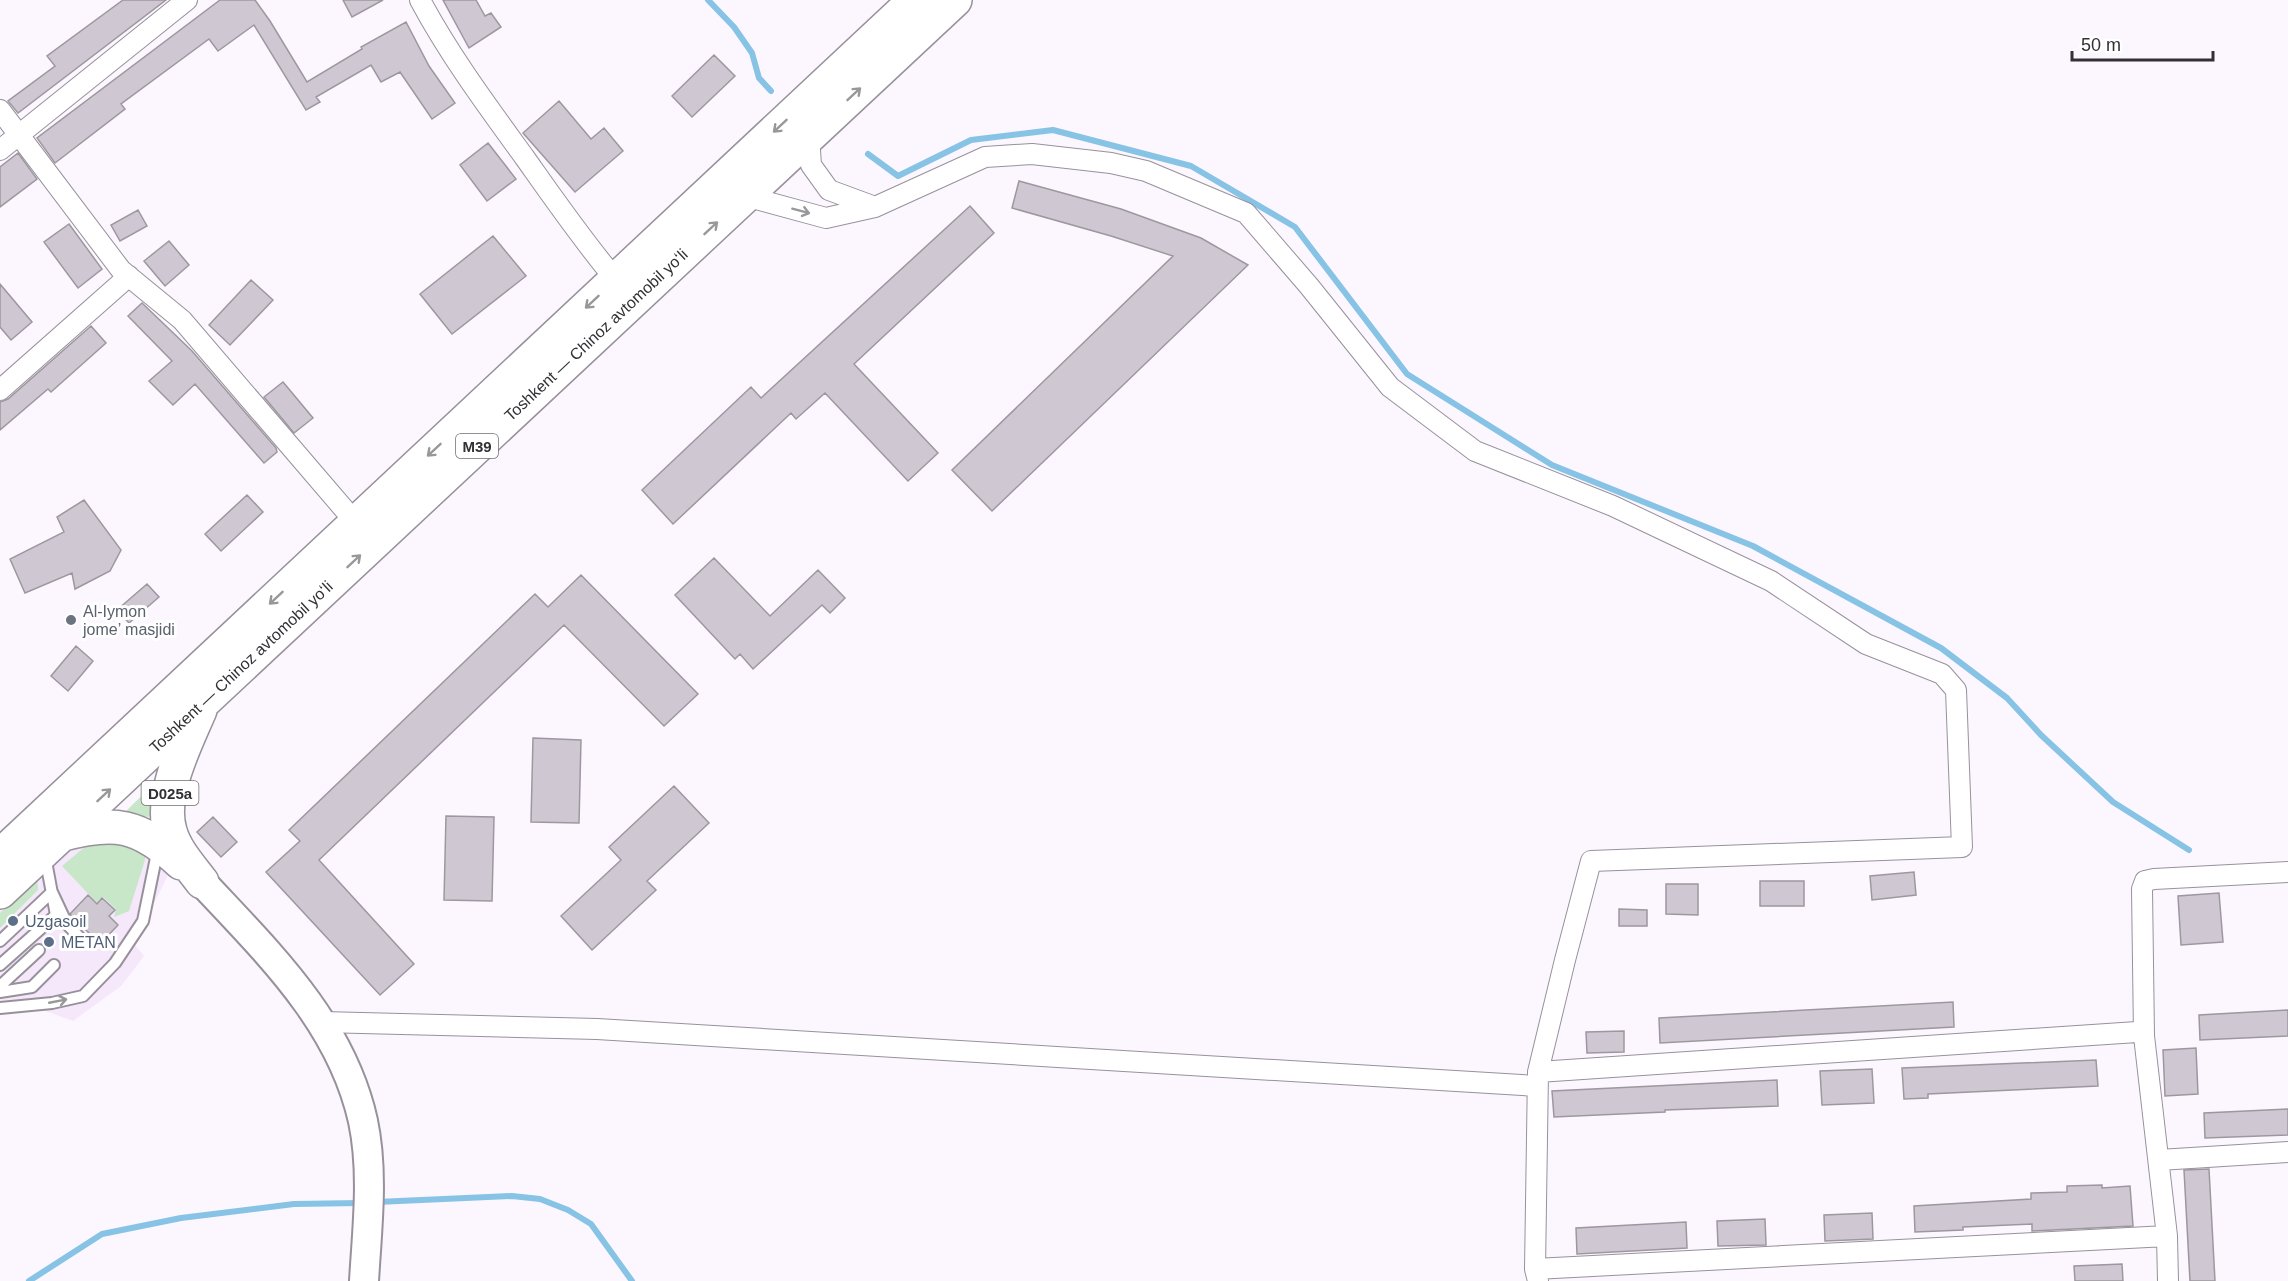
<svg xmlns="http://www.w3.org/2000/svg" width="2288" height="1281" font-family="Helvetica,sans-serif">
<rect width="100%" height="100%" fill="#fcf6ff"/>
<path fill="#f4e8fa" d="M103,809l65,66 -34,69 10,12 -23,30 -48,35 -38,-14 -35,8v-109z"/>
<path fill="#c8e6c8" d="M158,780l-6,37 -30,-2z
M106,841l39,5v14l-16,51 -15,6 2,-8 -13,-12 -6,6 -35,-37 24,-20z
M37,877l1,13 -38,38v-15z"/>
<g fill="none" stroke-linecap="round" stroke-linejoin="round">
<path stroke="#87c3e5" stroke-width="6" d="M708,0l26,27 18,26 7,25 12,13
M868,154l30,22 73,-36 82,-10 138,36 104,61 112,147 145,91 201,81 188,102 66,50 34,37 72,67 76,48
M377,1202l135,-6 28,3 28,11 23,14 41,57
M29,1281l73,-47 79,-16 113,-14 67,-1"/>
</g>
<path fill="#cfc8d3" stroke="#9d97a0" stroke-width="1.5" d="M123,0h43l-148,113 -10,-12 47,-35 -8,-10z
M220,0h35l15,21 37,61 55,-33 -1,-2 45,-25 23,44 26,37 -23,16 -32,-47 -19,10 -10,-17 -55,32 4,5 -14,8 -52,-85 -36,26 -9,-12 -88,65 4,5 -70,54 -18,-25z
M343,0h40l-31,17z
M443,0h33l9,16 6,-3 10,14 -32,21z
M714,55l21,21 -43,41 -20,-21z
M559,101l32,38 13,-11 19,23 -48,41 -52,-59z
M488,143l28,36 -29,22 -27,-36z
M18,153l19,26 -37,28v-40z
M1019,181l102,28 80,29 47,27 -256,246 -40,-41 221,-214 -62,-20 -99,-28z
M970,206l24,27 -140,131 84,89 -30,28 -83,-88 -29,26 -5,-6 -118,111 -31,-34 109,-103 10,11z
M138,210l9,16 -27,15 -9,-16z
M69,224l33,45 -24,19 -34,-46z
M493,236l33,40 -74,58 -32,-40z
M169,241l20,24 -24,21 -21,-25z
M251,280l22,20 -43,45 -21,-20z
M0,284l32,38 -21,18 -11,-13z
M142,303l50,48 84,97 1,4 -13,11 -69,-79 -22,21 -24,-24 23,-20 -44,-45z
M91,326l15,17 -55,49 -3,-3 -48,41v-28l8,-3z
M283,382l30,36 -19,15 -30,-36z
M247,495l16,17 -42,39 -16,-17z
M84,500l37,50 -11,21 -35,18 -3,-16 -47,20 -15,-34 54,-27 -7,-15z
M714,558l56,58 48,-46 27,28 -15,15 -8,-8 -69,64 -13,-15 -5,5 -60,-64z
M581,575l117,119 -34,32 -100,-101 -245,235 95,104 -34,31 -114,-123 34,-31 -11,-11 246,-236 13,13z
M147,584l12,13 -30,26 -12,-13z
M76,646l17,15 -25,30 -17,-15z
M533,738l48,2 -2,83 -48,-1z
M674,786l35,37 -62,58 9,9 -64,60 -31,-34 60,-56 -12,-13z
M446,816l48,1 -2,84 -48,-1z
M213,817l24,25 -16,15 -24,-25z
M1914,872l2,23 -44,5 -2,-24z
M1760,881h44v25h-44z
M1666,884h32v31l-32,-1z
M2219,893l4,49 -42,3 -3,-49z
M88,895l9,9 5,-6 13,12 -6,6 9,9 -18,19 -30,-30z
M1619,909l28,1v16h-28z
M1953,1002l1,25 -294,16 -1,-25z
M2288,1010v26l-88,4 -1,-25z
M1624,1031v21l-37,1 -1,-21z
M2196,1048l2,46 -33,2 -2,-46z
M2096,1060l2,26 -170,8v4l-24,1 -2,-31z
M1872,1069l2,34 -52,2 -2,-34z
M1777,1080l1,26 -113,4v2l-111,5 -2,-26z
M2288,1109v26l-83,3 -1,-25z
M2209,1169l6,112h-25l-6,-111z
M2102,1185v3l28,-2 3,40 -101,5v-7l-69,3v3l-48,2 -1,-26 117,-7v-6l36,-1v-6z
M1872,1213l1,26 -48,2 -1,-26z
M1765,1219l1,26 -48,1 -1,-25z
M1686,1222l1,26 -110,6 -1,-26z
M2122,1264l1,17h-48l-1,-15z"/>
<g fill="none" stroke-linecap="round" stroke-linejoin="round">
<g stroke="#98919b" stroke-width="14">
<path id="service" d="M0,941l52,-49 15,32 13,14
M0,965l56,-50 -11,-59
M0,986l39,-36
M0,992l32,-5 22,-22
M0,1008l52,-5 31,-7 32,-33 28,-42 15,-73"/>
</g>
<g stroke="#98919b" stroke-width="22">
<path id="minor" d="M420,0c30,56 68,107 105,158 29,41 58,83 91,122
M0,110l121,160 61,50 174,203
M809,136l2,29 18,25 46,17
M0,150l187,-150
M745,196l81,22 49,-11 110,-50 47,-3 79,9 35,8 100,42 63,73 81,101 85,64 138,55 158,75 95,63 76,30 14,16 6,157 -371,14 -26,99 -27,112 -3,197 3,12
M0,390l129,-114
M322,1022l275,7 940,57
M1538,1072l599,-40 7,4
M2159,1160l129,-8
M1535,1269l632,-33
M2168,1281l-1,-45 -23,-200 -2,-147 3,-8 9,-2 134,-7"/>
</g>
<g stroke="#98919b" stroke-width="32">
<path id="secondary" d="M202,882c66,71 139,140 161,239 11,52 4,108 1,160"/>
</g>
<g stroke="#98919b" stroke-width="36">
<path id="trunk" d="M200,710c-14,33 -41,85 -30,121 5,19 20,35 32,51
M60,835c55,-15 79,-11 121,28
M0,856l915,-856
M0,892l955,-892"/>
</g>
<use href="#service" stroke="#fff" stroke-width="10"/>
<use href="#minor" stroke="#fff" stroke-width="20"/>
<use href="#secondary" stroke="#fff" stroke-width="28"/>
<use href="#trunk" stroke="#fff" stroke-width="33"/>
</g>
<defs><path id="oneway-shaft" d="M-6 0H5M1.5-3L5.5 0L1.5 3" fill="none" stroke-width="1.6" stroke-linecap="round" stroke-linejoin="round" transform="scale(1.5)"/></defs>
<g stroke="#98989a">
<use href="#oneway-shaft" transform="translate(854 94) rotate(-43)"/>
<use href="#oneway-shaft" transform="translate(780 126) rotate(137)"/>
<use href="#oneway-shaft" transform="translate(801 211) rotate(15)"/>
<use href="#oneway-shaft" transform="translate(711 228) rotate(-43)"/>
<use href="#oneway-shaft" transform="translate(592 302) rotate(137)"/>
<use href="#oneway-shaft" transform="translate(434 450) rotate(137)"/>
<use href="#oneway-shaft" transform="translate(354 561) rotate(-43)"/>
<use href="#oneway-shaft" transform="translate(276 598) rotate(137)"/>
<use href="#oneway-shaft" transform="translate(104 795) rotate(-43)"/>
<use href="#oneway-shaft" transform="translate(58 1001) rotate(-11)"/>
</g>
<circle fill="#6b7280" stroke="#fff" stroke-width="2" cx="71" cy="620" r="6"/>
<g fill="#5c6f8a" stroke="#fff" stroke-width="2">
<circle cx="13" cy="921" r="6"/>
<circle cx="49" cy="942" r="6"/>
</g>
<g text-anchor="middle" dominant-baseline="central" stroke-width="6" stroke-linejoin="round" paint-order="stroke">
<g fill="#fff" stroke="#706e71" stroke-width="1.5">
<rect x="456" y="434" width="42" height="24" rx="4.5"/>
<rect x="141.5" y="781" width="57" height="24" rx="4.5"/>
</g>
<g font-size="15" font-weight="bold" fill="#323034">
<text x="477" y="446">M39</text>
<text x="170" y="793">D025a</text>
</g>
<g font-size="16" fill="#323034" stroke="#fff">
<text transform="translate(596 335) rotate(-43)">Toshkent — Chinoz avtomobil yoʻli</text>
<text transform="translate(241 667) rotate(-43)">Toshkent — Chinoz avtomobil yoʻli</text>
</g>
<g font-size="16" fill="#5b616d" stroke="#fff" text-anchor="start">
<text x="83" y="611">Al-Iymon<tspan x="83" dy="18">jome’ masjidi</tspan></text>
</g>
<g font-size="16" fill="#4e5e75" stroke="#fff" text-anchor="start">
<text x="25" y="921">Uzgasoil</text>
<text x="61" y="942">METAN</text>
</g>
</g>
<path d="M2072 51v9h141v-9" fill="none" stroke="#323034" stroke-width="3"/>
<text x="2081" y="51" font-size="18" fill="#323034" stroke="#ffffff" stroke-width="4.5" paint-order="stroke">50 m</text>
</svg>
